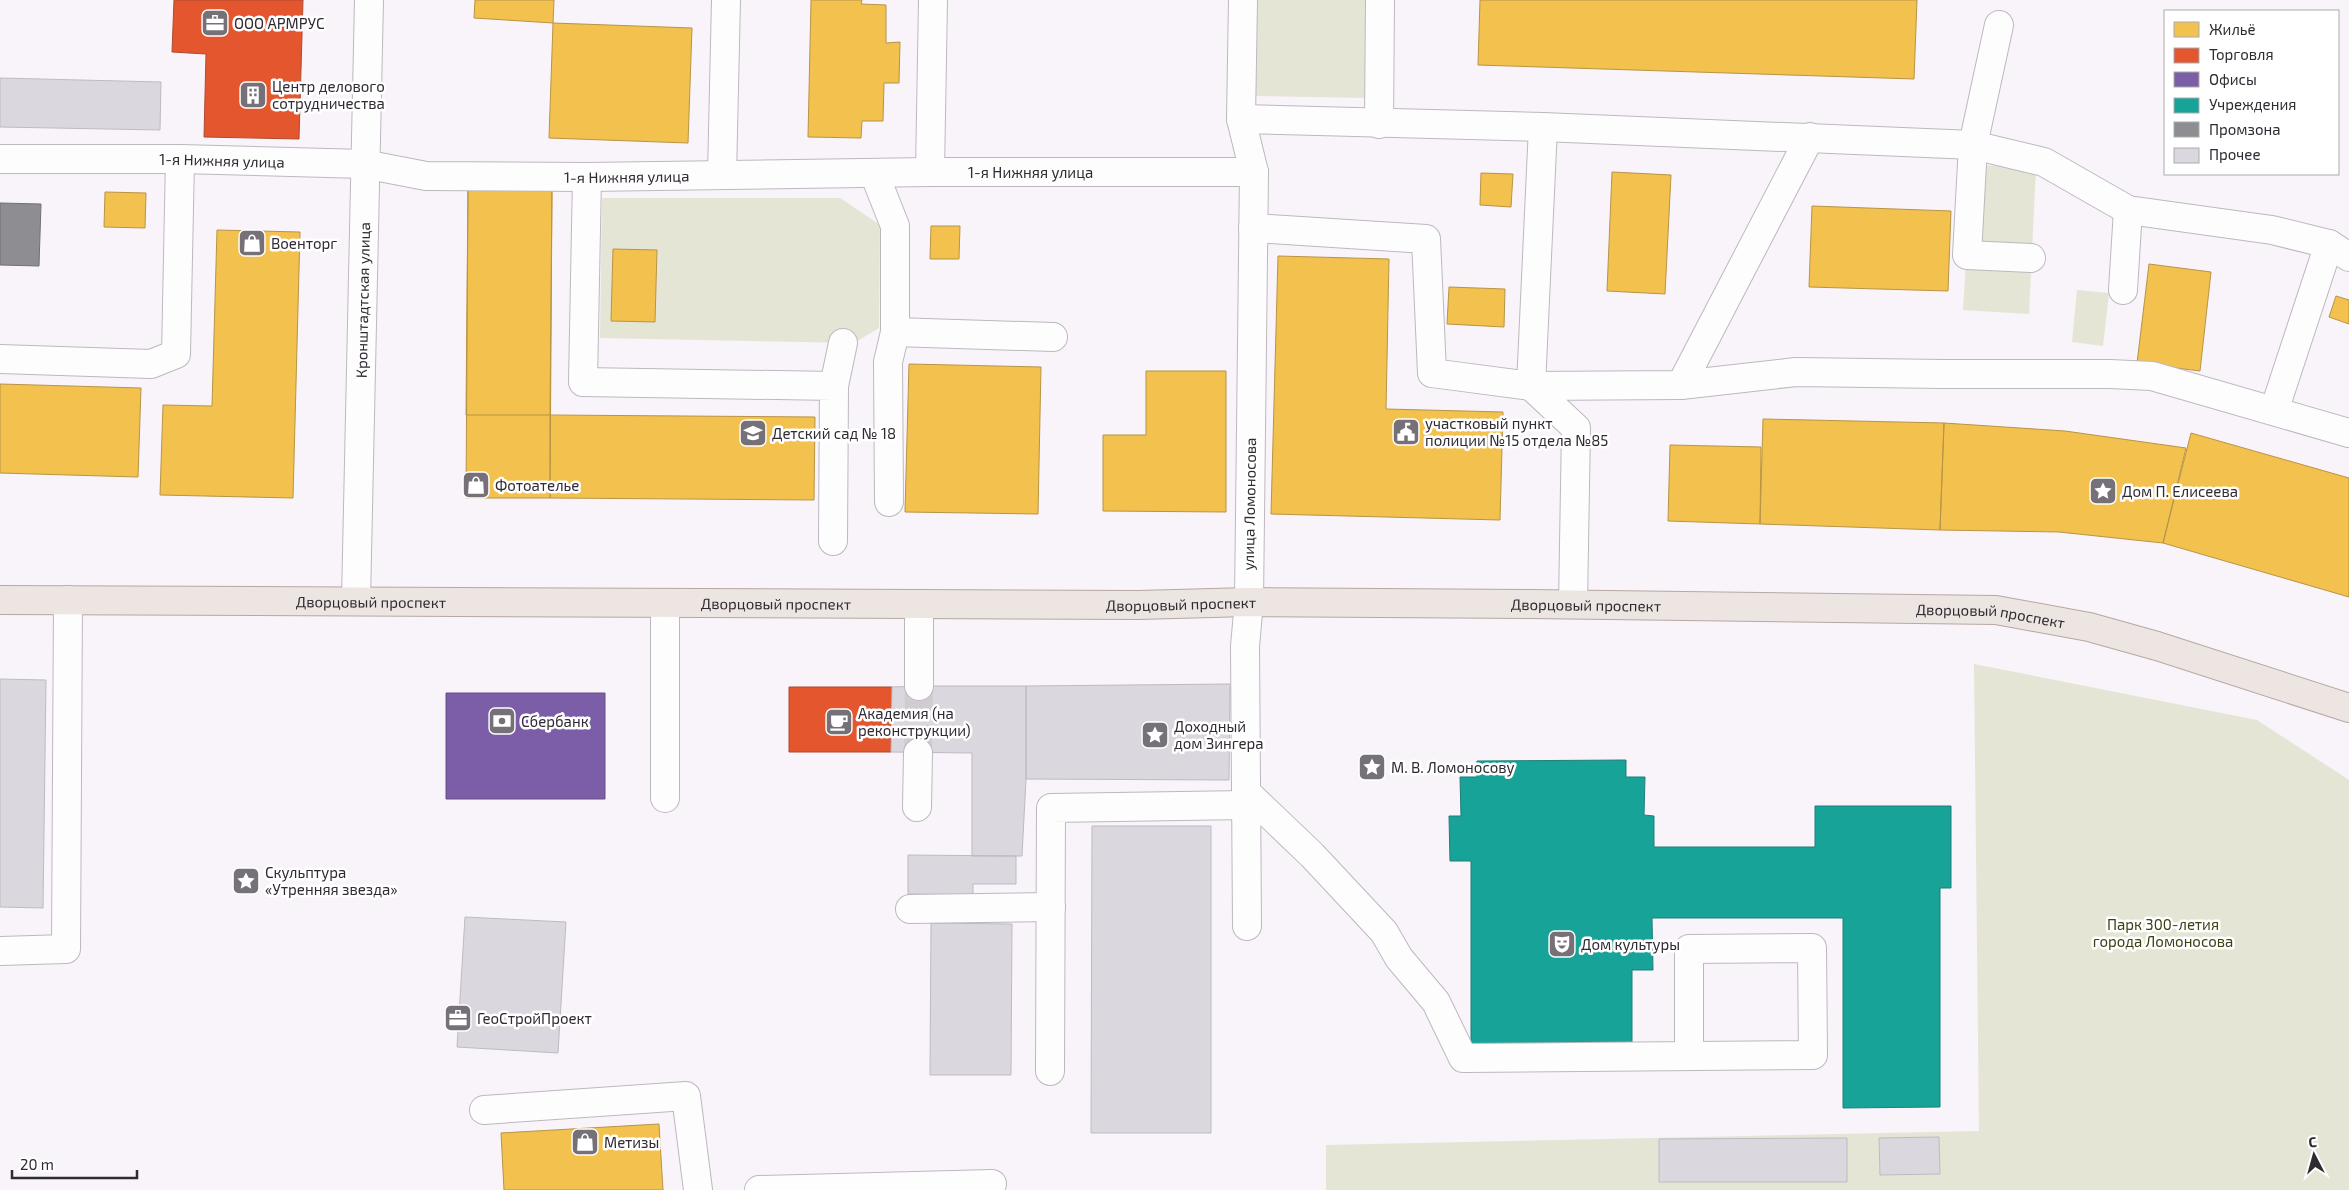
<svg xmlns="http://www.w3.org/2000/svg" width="2349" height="1190" font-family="'Exo 2',sans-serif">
<rect width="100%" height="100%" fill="#f9f3fa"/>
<path fill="#e4e5d5" d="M1256,0h113l-2,98 -113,-2z
M1972,165l64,2 -7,147 -66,-4z
M602,198h238l40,27 -1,103 -25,15 -254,-5z
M2077,290l32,3 -6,53 -31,-4z
M1974,664l283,56 92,60v410h-1023v-45l653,-14z"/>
<path fill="#f2c14e" stroke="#b89446" d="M475,0h79l-1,23 -79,-5z
M811,0h51l-1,4 25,1v38l14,-1 -1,41h-15l-1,38h-21l-1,17 -53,-1z
M1480,0h437l-3,79 -436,-14z
M553,23l139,5 -4,115 -139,-5z
M1612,172l59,3 -6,119 -58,-3z
M1481,173l32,1 -2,33 -31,-2z
M468,187h84l-2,228h-84z
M468,187h84l-2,311h-84z
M105,192l41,1 -1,35 -41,-1z
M1812,206l139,5 -3,80 -139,-4z
M931,226h29l-1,33h-29z
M217,230l83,2 -7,266 -133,-3 3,-90 49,1z
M613,249l44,1 -2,72 -44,-1z
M1278,256l111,3 -3,150 117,3 -3,108 -229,-6z
M2149,264l62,8 -11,99 -63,-8z
M1449,287l56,2 -1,38 -57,-3z
M2336,296l13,4v24l-20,-7z
M909,364l132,3 -3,147 -133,-2z
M1146,371h80v141l-123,-1v-76h43z
M0,384l141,4 -3,89 -138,-4z
M550,415l265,2 -1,83 -264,-2z
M1763,419l181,4 -4,107 -180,-6z
M1944,423l121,8 121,17 -23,95 -104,-11 -119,-2z
M2191,433l158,45v119l-186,-54z
M1670,445l91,2 -1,77 -92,-3z
M659,1124l4,66h-159l-3,-57z"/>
<path fill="#e4572e" stroke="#ae4a2f" d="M174,0h129l-4,139 -95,-2 2,-83 -34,-2z
M789,687h103l-1,65h-102z"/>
<path fill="#7b5ea7" stroke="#644e84" d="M446,693h159v106h-159z"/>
<path fill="#17a398" stroke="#1e7f79" d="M1626,760v17h19l-1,38 10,1v31h161v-41h136v82h-11v219l-97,1v-190h-191l1,52h-21v74h-161v-183h-21l-1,-45h12l-1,-39h17v-16z"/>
<path fill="#8d8d92" stroke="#716f75" d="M0,203l41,1 -2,62 -39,-1z"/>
<path fill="#dbd7df" stroke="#bfbac2" d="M0,78l161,4 -1,48 -160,-3z
M0,679l46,1 -3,228 -43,-1z
M1230,684l-1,96 -203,-1v-93z
M919,686h107v93l-4,77h-50v-103l-81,-1 1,-65z
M1092,826h119v307h-120z
M908,855l108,1v28h-43v11l-65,-1z
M465,917l101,5 -8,131 -101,-6z
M931,923l81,1 -1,151h-81z
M1939,1137l1,37 -60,1 -1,-37z
M1847,1138v44h-188v-43z"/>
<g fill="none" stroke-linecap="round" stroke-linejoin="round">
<path stroke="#d1cbd2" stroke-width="28" stroke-dasharray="28 14" stroke-linecap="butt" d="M918,753l1,-67"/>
<g stroke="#bdb8bf" stroke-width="30">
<g id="minor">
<path d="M1243,0l-2,119 13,53 -5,430 -4,44 2,280"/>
<path d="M1999,25l-26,120 -6,110 64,3"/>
<path d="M1241,119l302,8 430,18 71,17 84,48 144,20 57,14 20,13"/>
<path d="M1379,124l1,-124"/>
<path d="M1543,127l-12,259 45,42 -3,176"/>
<path id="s1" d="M0,159h180l184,5 62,12 161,1 343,-5h324"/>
<path d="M930,172l3,-172"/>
<path d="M874,173l21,53v106l-7,30 1,140"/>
<path d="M722,175l4,-175"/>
<path d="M587,177l-4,205 251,4 -1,155"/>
<path d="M1253,228l173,11 6,134 99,13 150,-1 115,-13 147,2h167l42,2 197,57"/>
<path d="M2123,290l5,-80"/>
<path d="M895,332l158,5"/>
<path d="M0,359l151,5 25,-10 4,-195"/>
<path d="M1681,385l129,-248"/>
<path d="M834,386l9,-43"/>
<path d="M2274,411l55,-167"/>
<path id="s2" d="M356,600l13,-600"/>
<path d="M919,686v-82"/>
<path d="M1246,792l66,63 72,77 15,26 37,44 27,56c117,-2 234,-3 350,-3l-1,-107 -123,1v106"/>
<path d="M665,798v-195"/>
<path d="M917,807l1,-54"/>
<path d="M910,909l141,-2"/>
<path d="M0,951l66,-2 2,-349"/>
<path d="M1050,1071l1,-263 195,-3"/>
<path d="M484,1110l202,-14 12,94"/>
<path d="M759,1190l233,-6"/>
</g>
</g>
<g stroke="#b6a8a2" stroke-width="30">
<g id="major">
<path id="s3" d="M0,600l1138,5 111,-3 282,2 465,6 93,17 68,19 192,62"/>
</g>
</g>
<use href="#minor" stroke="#fefdfe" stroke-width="28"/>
<use href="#major" stroke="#ece5e1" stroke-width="28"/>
</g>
<defs>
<g id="office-square" transform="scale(1.4375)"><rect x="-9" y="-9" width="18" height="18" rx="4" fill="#767078" stroke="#fff"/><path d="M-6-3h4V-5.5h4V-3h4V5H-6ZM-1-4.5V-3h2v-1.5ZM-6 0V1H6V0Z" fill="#fff"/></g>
<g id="building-square" transform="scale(1.4375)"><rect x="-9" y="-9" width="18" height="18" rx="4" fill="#767078" stroke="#fff"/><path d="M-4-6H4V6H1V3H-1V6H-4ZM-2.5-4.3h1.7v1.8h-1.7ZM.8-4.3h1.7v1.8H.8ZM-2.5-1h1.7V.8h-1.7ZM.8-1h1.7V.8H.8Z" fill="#fff"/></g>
<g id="shop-square" transform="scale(1.4375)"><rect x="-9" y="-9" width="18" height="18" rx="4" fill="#767078" stroke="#fff"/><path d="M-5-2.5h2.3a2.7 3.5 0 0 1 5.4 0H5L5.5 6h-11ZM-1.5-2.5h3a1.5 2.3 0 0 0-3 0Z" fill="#fff"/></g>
<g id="civic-square" transform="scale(1.4375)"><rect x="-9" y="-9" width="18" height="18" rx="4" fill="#767078" stroke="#fff"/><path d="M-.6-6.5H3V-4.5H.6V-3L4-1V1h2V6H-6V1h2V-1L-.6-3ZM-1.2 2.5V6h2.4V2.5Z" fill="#fff"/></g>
<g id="school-square" transform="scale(1.4375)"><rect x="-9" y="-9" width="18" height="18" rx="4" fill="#767078" stroke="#fff"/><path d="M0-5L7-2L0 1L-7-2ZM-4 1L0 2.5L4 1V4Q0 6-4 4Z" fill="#fff"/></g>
<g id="sight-square" transform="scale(1.4375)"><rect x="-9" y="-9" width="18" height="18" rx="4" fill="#767078" stroke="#fff"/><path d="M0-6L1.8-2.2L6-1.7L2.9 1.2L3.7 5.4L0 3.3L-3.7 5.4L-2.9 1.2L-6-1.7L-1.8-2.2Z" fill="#fff"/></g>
<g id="bank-square" transform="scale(1.4375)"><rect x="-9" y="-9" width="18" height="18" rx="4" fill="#767078" stroke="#fff"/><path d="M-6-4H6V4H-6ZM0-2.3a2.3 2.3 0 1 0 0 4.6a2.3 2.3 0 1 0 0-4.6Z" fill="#fff"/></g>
<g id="cafe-square" transform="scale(1.4375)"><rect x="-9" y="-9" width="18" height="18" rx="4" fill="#767078" stroke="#fff"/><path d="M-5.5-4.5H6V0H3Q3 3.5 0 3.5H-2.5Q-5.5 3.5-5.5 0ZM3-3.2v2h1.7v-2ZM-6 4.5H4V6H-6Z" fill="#fff"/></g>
<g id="theatre-square" transform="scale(1.4375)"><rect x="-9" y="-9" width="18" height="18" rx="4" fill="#767078" stroke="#fff"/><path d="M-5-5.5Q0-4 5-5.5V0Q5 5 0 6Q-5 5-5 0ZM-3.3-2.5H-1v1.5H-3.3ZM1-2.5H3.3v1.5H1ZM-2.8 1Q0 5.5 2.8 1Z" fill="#fff"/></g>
</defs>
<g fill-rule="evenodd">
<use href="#office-square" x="215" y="23"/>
<use href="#building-square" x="253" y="95"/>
<use href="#shop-square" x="252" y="243"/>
<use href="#civic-square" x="1406" y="432"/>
<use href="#school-square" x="753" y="433"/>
<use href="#shop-square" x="476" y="485"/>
<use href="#sight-square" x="2103" y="491"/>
<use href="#bank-square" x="502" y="721"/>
<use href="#cafe-square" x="839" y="722"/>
<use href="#sight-square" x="1155" y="735"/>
<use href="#sight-square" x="1372" y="767"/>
<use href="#sight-square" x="246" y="881"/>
<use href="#theatre-square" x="1562" y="944"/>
<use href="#office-square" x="458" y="1018"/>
<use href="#shop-square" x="585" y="1142"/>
</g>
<g text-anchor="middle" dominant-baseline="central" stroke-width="5" stroke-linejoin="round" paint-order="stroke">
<g font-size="15" fill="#302a32" stroke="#fff" text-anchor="start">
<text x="234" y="23">ООО АРМРУС</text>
<text x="272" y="86">Центр делового<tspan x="272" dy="17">сотрудничества</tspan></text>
<text x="271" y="243">Военторг</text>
<text x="1425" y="423">участковый пункт<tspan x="1425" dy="17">полиции №15 отдела №85</tspan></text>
<text x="772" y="433">Детский сад № 18</text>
<text x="495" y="485">Фотоателье</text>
<text x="2122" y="491">Дом П. Елисеева</text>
<text x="858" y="713">Академия (на<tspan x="858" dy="17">реконструкции)</tspan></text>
<text x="521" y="721">Сбербанк</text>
<text x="1174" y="726">Доходный<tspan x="1174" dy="17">дом Зингера</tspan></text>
<text x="1391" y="767">М. В. Ломоносову</text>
<text x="265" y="872">Скульптура<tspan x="265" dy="17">«Утренняя звезда»</tspan></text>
<text x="1581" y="944">Дом культуры</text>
<text x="477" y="1018">ГеоСтройПроект</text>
<text x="604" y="1142">Метизы</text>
</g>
<g font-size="15" fill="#302a32" stroke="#fff">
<text stroke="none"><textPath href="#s1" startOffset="222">1-я Нижняя улица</textPath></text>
<text stroke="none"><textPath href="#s1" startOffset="1032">1-я Нижняя улица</textPath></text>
<text stroke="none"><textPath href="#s1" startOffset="628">1-я Нижняя улица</textPath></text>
<text stroke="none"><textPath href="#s2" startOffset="300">Кронштадтская улица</textPath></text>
<text transform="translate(1249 504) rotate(-89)">улица Ломоносова</text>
<text stroke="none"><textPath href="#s3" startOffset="371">Дворцовый проспект</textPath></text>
<text stroke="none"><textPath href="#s3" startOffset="776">Дворцовый проспект</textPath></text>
<text stroke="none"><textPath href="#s3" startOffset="1181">Дворцовый проспект</textPath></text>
<text stroke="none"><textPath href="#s3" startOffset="1586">Дворцовый проспект</textPath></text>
<text stroke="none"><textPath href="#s3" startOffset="1991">Дворцовый проспект</textPath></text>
</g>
<g font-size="15" fill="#3b4112" stroke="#fff">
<text x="2163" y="924">Парк 300-летия<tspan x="2163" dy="17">города Ломоносова</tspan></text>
</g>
</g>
<rect x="2164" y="10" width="175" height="165" fill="#ffffff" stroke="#acaaad"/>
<rect x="2174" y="22" width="25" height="15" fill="#f2c14e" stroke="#acaaad"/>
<text x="2209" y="35" font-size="15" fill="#302a32">Жильё</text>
<rect x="2174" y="48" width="25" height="15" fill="#e4572e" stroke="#acaaad"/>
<text x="2209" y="60" font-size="15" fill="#302a32">Торговля</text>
<rect x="2174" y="72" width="25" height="15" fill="#7b5ea7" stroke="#acaaad"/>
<text x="2209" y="85" font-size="15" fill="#302a32">Офисы</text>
<rect x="2174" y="98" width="25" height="15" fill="#17a398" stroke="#acaaad"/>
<text x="2209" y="110" font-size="15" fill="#302a32">Учреждения</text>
<rect x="2174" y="122" width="25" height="15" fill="#8d8d92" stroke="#acaaad"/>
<text x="2209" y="135" font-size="15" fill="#302a32">Промзона</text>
<rect x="2174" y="148" width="25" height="15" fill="#dbd7df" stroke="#acaaad"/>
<text x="2209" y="160" font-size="15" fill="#302a32">Прочее</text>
<g transform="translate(2314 1155) rotate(354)" stroke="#ffffff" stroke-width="4" paint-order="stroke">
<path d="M0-4L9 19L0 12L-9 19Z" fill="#302a32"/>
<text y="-8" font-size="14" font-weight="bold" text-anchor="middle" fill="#302a32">С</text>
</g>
<path d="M12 1170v8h125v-8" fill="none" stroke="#302a32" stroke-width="2.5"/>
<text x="20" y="1170" font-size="15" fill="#302a32" stroke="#ffffff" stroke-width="4" paint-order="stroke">20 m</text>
</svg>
